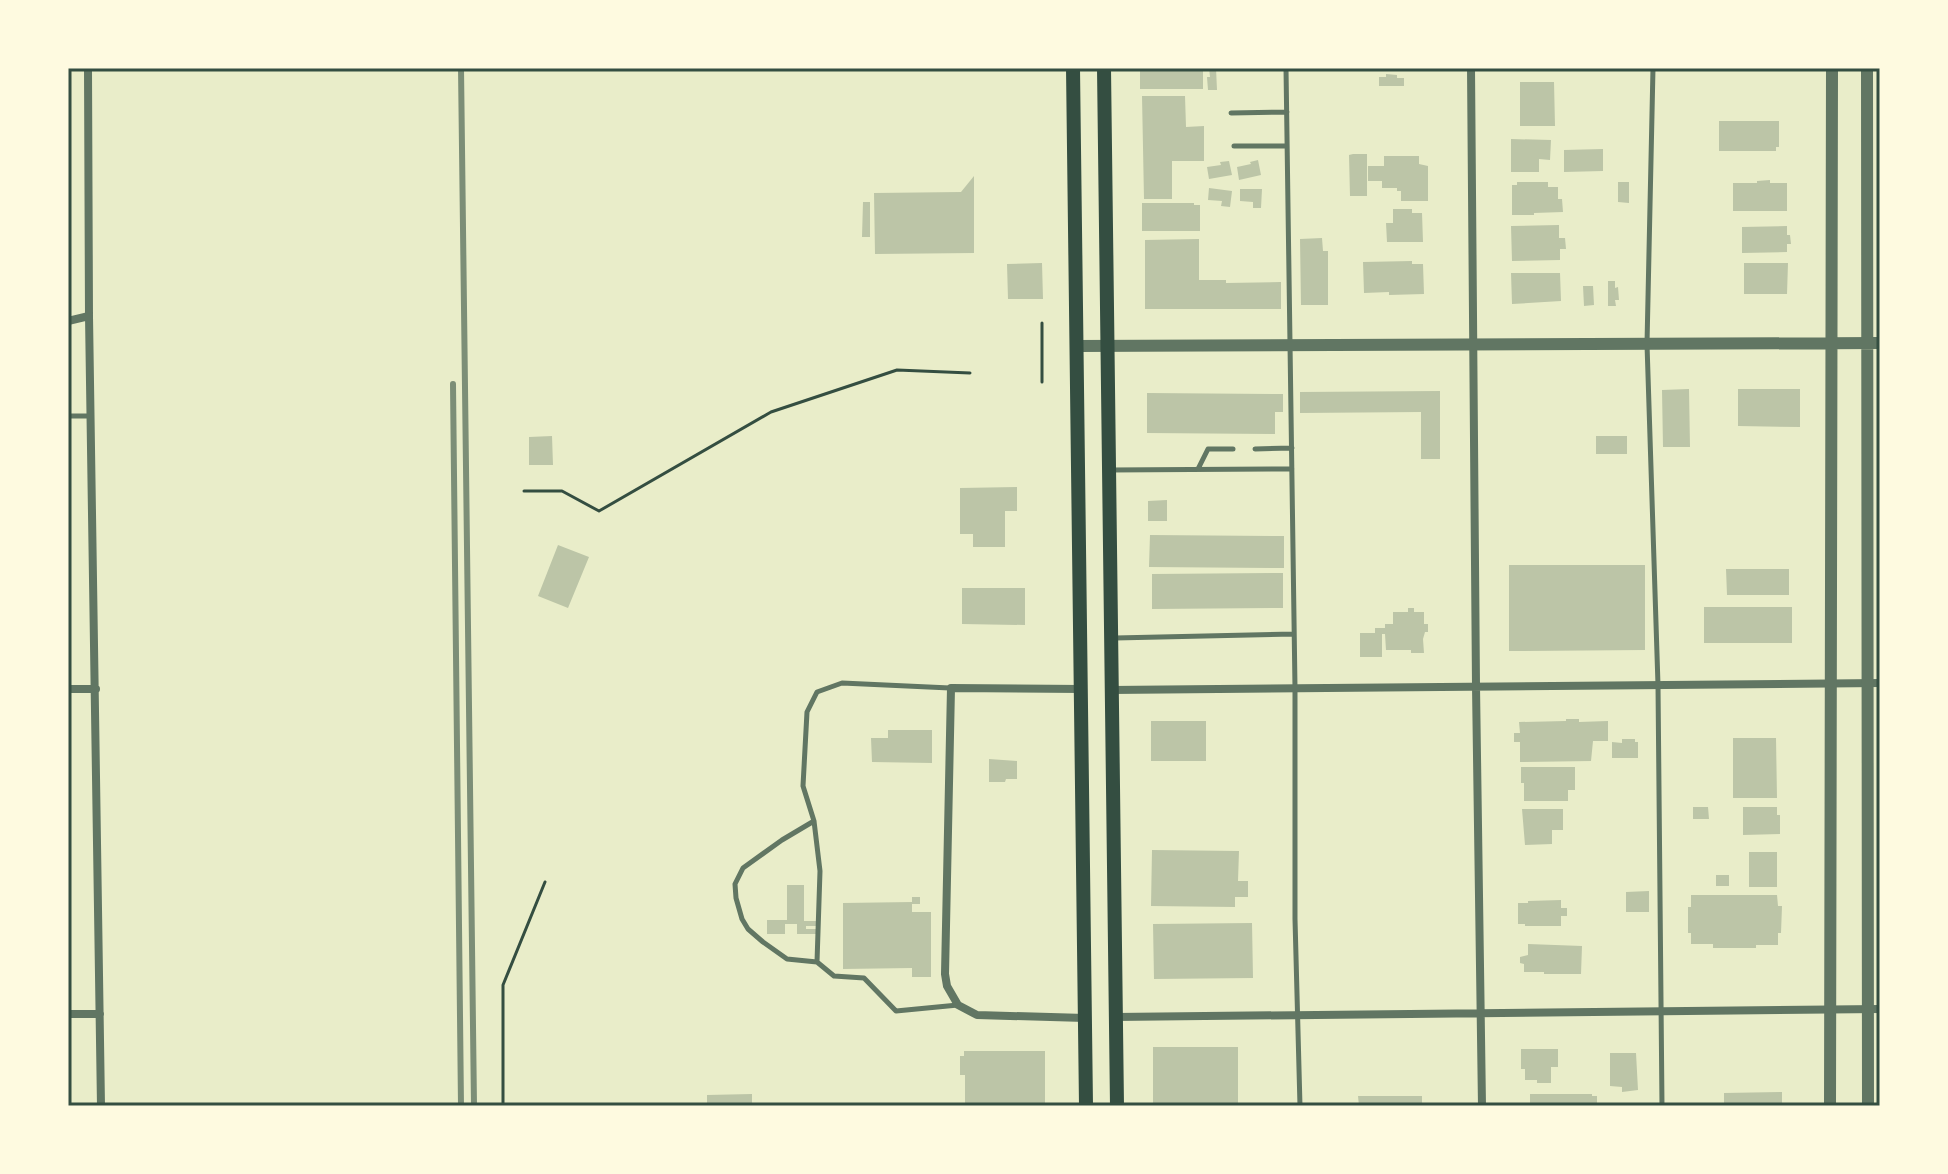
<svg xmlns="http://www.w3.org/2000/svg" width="1948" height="1174" font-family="'Sofia Sans Condensed',sans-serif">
<rect width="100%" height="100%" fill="#e9edc9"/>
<path fill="#bcc5a7" d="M1140,68h63v21h-63z
M1209,68h7l1,22h-9l-1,-13h3z
M1386,74l11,1v3h7v8h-25v-9h7z
M1520,82h34l1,44h-35z
M1142,96h43l1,31 18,-1v35h-32v38h-28z
M1719,121h60v26h-3v4h-57z
M1511,139l40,1 -1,20 -11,-1v13h-28z
M1603,149v22l-39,1v-22z
M1353,154h14v42h-17l-1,-41z
M1384,156h35v8l9,2v35h-27v-10h-4v-3h-15v-7h-14v-15h16z
M1258,160l3,15 -22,5 -2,-13 14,-3 -1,-2z
M1229,161l3,14 -23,4 -2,-12 14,-2 -1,-3z
M974,176v77l-99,1 -1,-61 87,-1z
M1770,180v3h17v28h-54v-28h24v-2z
M1517,182h31v5h10v12h4l1,13 -29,1v2h-22v-30h5z
M1618,182h11v21l-11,-1z
M1209,188l23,3 -2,16 -9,-1 1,-5 -14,-1z
M1240,189h22l-1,19h-8v-6l-13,-1z
M863,202h7v35h-8z
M1142,203h52v2h6v26h-58z
M1393,209h19v4h10l1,29h-36l-1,-19h7z
M1559,225v13h6l1,11h-6v11l-48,1 -1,-35z
M1787,226v9h3l1,9h-4v8l-45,1v-26z
M1322,238l1,13h5v54h-27l-1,-66z
M1199,239v41h27v3l55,-1v27h-136v-69z
M1412,261v3h11l1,30 -35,1v-3l-25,1 -1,-31z
M1042,263l1,36h-35l-1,-35z
M1744,263h44l-1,31h-43z
M1511,273h49l1,28 -49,3z
M1608,281h7v7l3,-1 1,13h-4l1,6h-8z
M1583,286h10l1,19 -10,1z
M1689,389l1,58h-27l-1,-57z
M1738,389h62v38l-62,-1z
M1440,391v68h-19v-47l-121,1v-21z
M1147,393l136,1v18h-8v22l-128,-1z
M552,436l1,29h-24v-28z
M1596,436h31v18h-31z
M1017,487v24h-12v36h-32v-13h-13v-46z
M1167,500v21h-19v-20z
M1150,535l134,1v32l-135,-1z
M558,545l31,12 -21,51 -30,-12z
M1509,565h136v85l-136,1z
M1726,569h63v26h-62z
M1283,573v35l-131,1v-35z
M962,588h63v37l-63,-1z
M1704,607h88v36h-88z
M1408,608h6v4h10v12h4v8h-3l-2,7 1,14h-13v-3h-25l-1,-16h-3v23h-22v-24h15v-5h10v-4h8v-12h15z
M1566,719h13v3l29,-1v20h-15l-2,20 -71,1v-20h-6v-9h6l-1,-11 47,-1z
M1151,721h55v40h-55z
M888,730h44v33l-60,-1 -1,-24h17z
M1733,738h43l1,60h-44z
M1622,739h13v3h3v16h-26v-16l10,1z
M989,759l28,2v18h-11l-1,3h-16z
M1521,767h54v23h-7v11h-44v-18h-3z
M1693,807h15l1,12h-16z
M1743,807h34v8h3v19l-37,1z
M1522,809h41v21h-11v14l-27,1z
M1152,850l87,1 -1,30h10v16h-13v10l-84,-1z
M1749,852h28v35h-28z
M1716,875h13v11h-13z
M787,885h17v36h13v5h-11v3h10v5h-19v-10h-12v10h-18v-14h20z
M1649,891v21h-23v-20z
M1691,895h86l1,11h4l-1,27h-3v12h-22v3h-43v-4h-22v-11h-3v-26h3z
M912,897h8v7h-8v8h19v65h-19v-9l-69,1v-66l69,-1z
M1561,900v8h6v8h-6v10h-36v-2h-7v-21h10v-2z
M1252,923l1,55 -99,1 -1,-55z
M1528,944l54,2 -1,28h-37v-2h-20v-8l-4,-1v-6l8,-2z
M1153,1047h85v59h-85z
M1521,1049h37v18h-7v16h-14v-3h-12v-11h-4z
M964,1051h81v55h-80v-31h-5v-19h4z
M1610,1053h26l2,37 -16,2v-5l-12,-1z
M1782,1092v14h-58v-13z
M752,1094v12h-45v-11z
M1530,1094h62v2h5v10h-67z
M1358,1096h64v10h-63z"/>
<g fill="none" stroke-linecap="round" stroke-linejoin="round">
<path stroke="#344e41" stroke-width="3" d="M1042,382v-59
M524,491h38l37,20 172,-99 126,-42 73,3
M503,1106v-121l42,-103"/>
<path stroke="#617663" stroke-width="5" d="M1286,68l9,620v231l5,187
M1653,68l-6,276 11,341 4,421
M1231,113l56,-1
M1234,146h52
M68,416h22
M1255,449l37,-1
M1198,469l10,-20h25
M1110,470l182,-1
M1115,638l179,-4
M950,688l-108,-5 -25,9 -10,20 -4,74 11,35 6,50 -3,91 17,14 30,2 32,33 62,-6
M814,821l-32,19 -39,28 -8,16 1,14 6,21 6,10 15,13 24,17 30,3"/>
<path stroke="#617663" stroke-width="8" d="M88,68l1,248 12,790
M1471,68l5,618 6,420
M68,321l21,-5
M68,689h28
M1082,689l-131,-1 -6,286 2,12 11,19 19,10 108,3
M1111,690l769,-7
M68,1014h32
M1115,1017l765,-8"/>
<path stroke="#617663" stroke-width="12" d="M1867,68l1,1038
M1077,346l803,-3
M1830,1106l2,-1038"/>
<path stroke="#344e41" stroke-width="14" d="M1073,68l13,1038
M1104,68l13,1038"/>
<path stroke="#7c8e77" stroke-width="6" d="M461,68l13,1038
M453,384l8,722"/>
</g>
<rect width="1948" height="1174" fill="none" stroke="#fefae0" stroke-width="140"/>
<rect x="70" y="70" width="1808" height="1034" fill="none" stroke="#344e41" stroke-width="3"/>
</svg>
